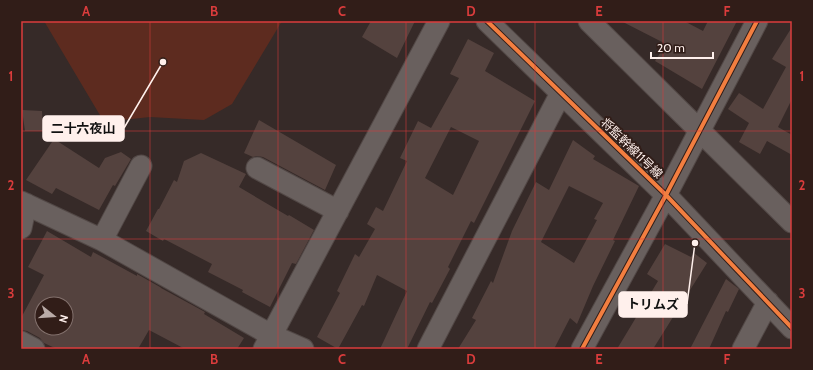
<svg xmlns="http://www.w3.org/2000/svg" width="813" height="370" font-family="Cabin,'Noto Sans JP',sans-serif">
<rect width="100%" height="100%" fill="#362a28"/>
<path fill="#5d2b1f" d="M44,21h238l-50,83 -28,16 -54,-3 -46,5z"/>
<path fill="#54423e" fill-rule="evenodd" d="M371,21h44l-18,37 -35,-21z
M621,21h63l19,10 5,-10h29l-35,68 -47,-28 11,-17z
M792,27v72l-14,28 14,8v20l-25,-14 -7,13 -21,-12 10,-19 -21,-14 11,-16 24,16 23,-42 -14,-8z
M468,39l26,14 -9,18 50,30 -61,122 -3,-2 -23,46 2,2 -18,34 -2,-1 -23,47h-27l27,-58 -30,-16 -13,31 -2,-1 -24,44 -21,-12 23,-44 -3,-2 18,-37 4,3 16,-28 -8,-5 9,-17 7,4 24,-50 -7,-3 18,-37 13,7 28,-50 -9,-4zM451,127l28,14 -26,54 -28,-17z
M22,110l20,1 1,20h-18z
M259,120l77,45 -11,25 -62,-33 -6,-1 -4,1 -9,-4z
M54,139l45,29 6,-10 16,-6 10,7 -16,27 -2,-1 -14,25 -43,-22 -4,6 -26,-14z
M573,140l22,16 -2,3 46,27 -26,54 2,1 -22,45 -16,38 -7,-6 -16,31h-96l18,-29 -4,-2 19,-37 2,2 19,-52 24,-49 13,8zM569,186l34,17 -9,16 3,1 -23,43 -33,-21z
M201,153l45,21 -7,13 49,29 1,-1 25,15 -18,34 -4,-1 -22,44 -28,-15 1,-2 -35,-18 4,-8 -48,-25 -1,2 -17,-10 12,-22h1l15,-29 3,2 7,-21z
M47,231l44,26 2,-5 44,24v-2l23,13 1,1 44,24 -1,2 40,24 -7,11h-52l-36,-19 -11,19h-81l-13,-6 -4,-5 -13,-7 -6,-1v-12l23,-43 -16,-8zM42,304h24v24h-24z
M665,244l26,13 3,-4 13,10 -54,86h-36l41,-68 -11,-7z
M726,279l13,10 -11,23 -2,-1 -17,38h-19z"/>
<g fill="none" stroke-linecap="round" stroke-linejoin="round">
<g stroke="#524846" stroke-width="23">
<path id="minor" d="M487,21l179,174 126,133
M589,21l203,201
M257,168l81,43
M21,202l81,38 169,95 32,14
M21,228l5,-24
M102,240l39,-74
M21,342l13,7
M264,349l175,-328
M428,349l133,-256
M582,349l84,-154 91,-174
M743,349l25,-47"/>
</g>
<use href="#minor" stroke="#69605e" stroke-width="21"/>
<g stroke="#311d18" stroke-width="6">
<path id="cycleway" d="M487,21l179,174 126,133
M582,349l84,-154 91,-174"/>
</g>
<use href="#cycleway" stroke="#f27e40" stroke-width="4"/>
</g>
<path fill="none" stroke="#da3c3c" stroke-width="1" stroke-opacity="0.55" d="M150,21v328M278,21v328M406,21v328M535,21v328M663,21v328M21,131h771M21,239h771"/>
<g text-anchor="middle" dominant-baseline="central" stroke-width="4" stroke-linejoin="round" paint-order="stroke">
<g font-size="12" fill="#fff0ec" stroke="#311d18">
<text transform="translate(632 148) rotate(44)">将監幹線11号線</text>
</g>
</g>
<path fill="none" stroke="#fff0ec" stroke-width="1.5" d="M163 62L124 128M695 243L687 304"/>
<g fill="#fff0ec" stroke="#311d18" stroke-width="1.5">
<circle cx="163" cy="62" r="4"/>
<circle cx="695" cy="243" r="4"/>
</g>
<g fill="#fff0ec" stroke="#fff0ec" stroke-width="1.5">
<rect x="43" y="116" width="81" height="25" rx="4"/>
<rect x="619" y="292" width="68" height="25" rx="4"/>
</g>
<g font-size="13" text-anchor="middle" font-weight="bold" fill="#111">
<text x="83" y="133">二十六夜山</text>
<text x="653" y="309">トリムズ</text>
</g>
<rect width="813" height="370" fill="none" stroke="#311d18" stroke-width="44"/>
<g transform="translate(54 316) rotate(107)"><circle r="19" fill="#311d18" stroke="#83716d"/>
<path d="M0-3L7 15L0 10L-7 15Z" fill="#b9aba7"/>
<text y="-6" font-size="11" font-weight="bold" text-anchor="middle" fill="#fff0ec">N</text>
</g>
<path d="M651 52v6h62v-6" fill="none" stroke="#fff0ec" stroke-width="2"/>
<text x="657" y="52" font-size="12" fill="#fff0ec" stroke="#311d18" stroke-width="3" paint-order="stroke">20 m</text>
<rect x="22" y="22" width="769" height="326" fill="none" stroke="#da3c3c" stroke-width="1.5"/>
<g font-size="13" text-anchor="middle" font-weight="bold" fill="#da3c3c">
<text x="86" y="16">A</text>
<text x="214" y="16">B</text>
<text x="342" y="16">C</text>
<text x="471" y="16">D</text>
<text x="599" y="16">E</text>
<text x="727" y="16">F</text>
<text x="11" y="81">1</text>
<text x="802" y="81">1</text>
<text x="11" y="190">2</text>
<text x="802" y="190">2</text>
<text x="11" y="298">3</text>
<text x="802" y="298">3</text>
<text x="86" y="364">A</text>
<text x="214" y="364">B</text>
<text x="342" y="364">C</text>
<text x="471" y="364">D</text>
<text x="599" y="364">E</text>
<text x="727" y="364">F</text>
</g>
</svg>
